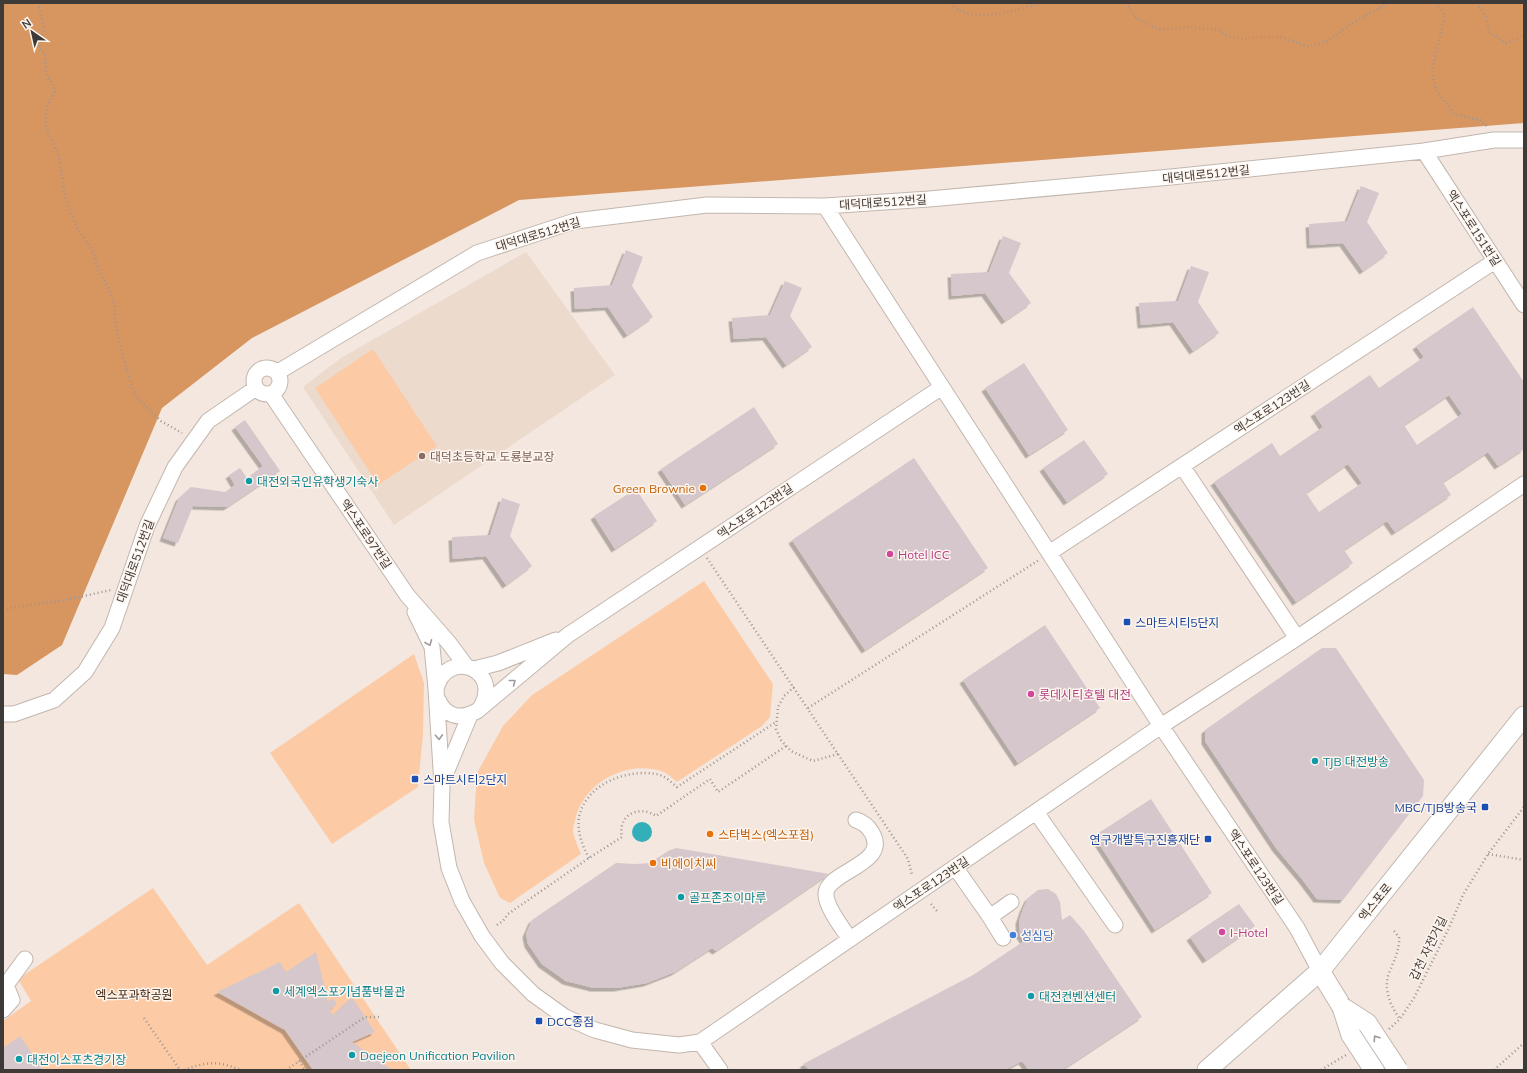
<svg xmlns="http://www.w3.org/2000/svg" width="1527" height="1073" font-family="Mulish,'Noto Sans KR',sans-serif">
<defs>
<filter id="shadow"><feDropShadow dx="-3.5" dy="3.5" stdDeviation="0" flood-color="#0004"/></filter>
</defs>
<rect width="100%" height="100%" fill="#f3e7df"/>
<path fill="#ecdacd" d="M526,252l89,123 -221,150 -91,-138 38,-29z"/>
<path fill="#fccba6" d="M373,349l64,97 -59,39 -63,-97z
M704,581l69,103 -3,33 -8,9 -85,56c-5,-4 -10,-9 -16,-11 -36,-11 -79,13 -86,50 -1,3 -2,7 -2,9 1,8 5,17 8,24l-71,49 -10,-5 -16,-35 -10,-43 3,-47 26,-47 29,-31z
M414,654l10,29 -1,50 -5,54 -86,57 -62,-91z
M153,888l54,77 92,-62 112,167h-408v-49l28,-20 -13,-22z"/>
<path fill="#d79560" d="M3,3h1521v120l-1005,77 -267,138 -90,70 -100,237 -45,30 -14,-1z"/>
<path fill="#33afb9" d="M632 832a10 10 0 1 1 20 0a10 10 0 1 1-20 0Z"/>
<path fill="#d5c7cb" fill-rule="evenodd" filter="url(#shadow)" d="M1361,186l18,7 -12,29 21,31 -25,18 -20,-28 -33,2 -1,-21 38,-3z
M1003,236l18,7 -12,30 22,30 -26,18 -20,-28 -33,3 -1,-22 38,-2z
M626,250l17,7 -11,29 21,31 -26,18 -19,-28 -33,2 -1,-21 38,-3z
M1191,266l18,6 -11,30 21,31 -26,18 -20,-29 -32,3 -2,-22 39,-2z
M785,281l17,7 -12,28 22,31 -26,18 -20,-28 -32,2 -2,-21 38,-3z
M1473,307l51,75v67l-26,17 -10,-14 -45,30 8,13 -56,37 -8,-11 -43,29 9,13 -57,39 -82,-120 58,-39 8,13 43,-29 -9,-14 56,-38 9,13 45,-31 -8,-11zM1449,395l13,19 -45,31 -13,-20zM1348,464l14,19 -43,29 -13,-19z
M1024,363l44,67 -39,25 -44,-67z
M754,407l24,37 -93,61 -24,-36z
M245,420l35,51 -53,36 -34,-1 -15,37 -15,-5 16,-40 12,-11 34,5 10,-7 -6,-10 11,-7 7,10 16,-12 -28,-39z
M1084,440l24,34 -41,28 -24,-34z
M914,458l74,110 -123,82 -73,-110z
M636,489l21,32 -42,28 -21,-33z
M502,498l18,6 -10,32 22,30 -26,19 -20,-29 -33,3 -1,-22 38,-2z
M1045,625l55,83 -82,55 -55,-83z
M1322,648h14l88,132 -1,16 -80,104 -26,-1 -15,-20 -26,-31 -71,-107v-11z
M1151,799l61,94 -57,37 -61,-94z
M676,848l153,26 -113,77 -4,-3 -37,24 -28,11 -30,5h-23l-28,-7 -24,-17 -14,-20 -2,-10 6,-14 84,-57 19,1 15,-1 18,-12z
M1048,889l8,5 4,8 2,18 8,-5 14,16 58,86 -80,53h-33l-7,-9 -17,9h-195l-7,-6 170,-89 51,-34 -4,-6 -1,-14 4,-12 5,-11 10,-8z
M1239,904l16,22 -49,34 -16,-23z
M316,952l12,50 5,-4 4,6 -7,6 3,5 19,-18 23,35 -23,10 40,28h-79l-28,-40 -68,-38 63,-30 6,10z
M20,1036l23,34h-40v-22z"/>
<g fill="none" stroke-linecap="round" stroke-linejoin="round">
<g stroke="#c2b7af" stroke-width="17">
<path id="minor" d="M1424,151l100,154
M825,206l336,520 136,202 23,43
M254 381a13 13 0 1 1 26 0a13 13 0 1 1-26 0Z
M278,372l199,-119 98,-32 132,-16 118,1 104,-7 242,-22 253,-26 70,-11h30
M271,394l136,201 42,48 17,23
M1182,466l115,172
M1049,553l446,-292
M415,612l17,35 4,41
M474,669l24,-6 58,-23
M437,698c8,18 22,23 40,13l91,-76 374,-248
M482,705c19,-37 -36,-57 -46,-16l6,96 -1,37 8,46 13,33 20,35 20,27 31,31 32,23 30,13 37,10 47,5 21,-3 461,-316 136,-88 227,-154
M3,714h11l40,-14 31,-28 27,-44 35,-102 28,-59 33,-46 48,-33
M443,780l27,-65
M1036,812l79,113
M955,867l35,50 21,-15
M990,917l13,21
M850,939c-7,-10 -25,-33 -24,-46 2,-22 64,-29 46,-60 -4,-7 -9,-11 -16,-13
M3,986l3,-1 19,-26
M3,1010l9,-10 -6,-15
M700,1042l20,28"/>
</g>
<g stroke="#c2b7af" stroke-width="21">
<path id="major" d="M1320,971l22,36
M1207,1070l113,-99 204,-255"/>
</g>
<path stroke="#9f9691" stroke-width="2.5" stroke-dasharray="1 3" stroke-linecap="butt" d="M38,3l6,25 -5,21 6,4 1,20 10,17 -10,19v19l13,28 6,42 13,32 8,10 8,14 4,16 7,11 9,22 2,24 6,26 10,34 5,11 24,23 21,12
M951,3c3,3 6,6 9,8 18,10 61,-1 79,-8
M1126,3l11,15 22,12 32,-3 27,3 10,6 15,3 11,-2h27l28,10 19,-6 24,-18 36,-20
M1437,3l8,12 -13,56 4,19 18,24 26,6 8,7
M1477,3l9,14 3,15 17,11 18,-7
M707,558l201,301 4,16
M3,609l63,-9 45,-10
M794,687l-10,9 -6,11 -2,22 5,11 10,11 22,10 25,-7
M808,708l231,-148
M1488,854l36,6
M589,858c-7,-13 -12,-26 -10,-41 7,-33 47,-48 77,-43 8,1 15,8 21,13l99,-65
M931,904l6,7
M497,925l6,-4 5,-7 81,-56 33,-21c-5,-21 16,-33 34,-21l54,-37 8,13 68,-46
M1394,931l5,6c1,14 -6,25 -11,39 -4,15 3,31 12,43
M144,1018l36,52
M1389,1029l11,-10 14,-21 34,-68 15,-35 25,-41 36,-47
M299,1061l6,9
M184,1070c22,-8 34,-10 56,0
M286,1070l79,-53h16
M1321,1070l25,-15
M1494,1070l30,-27"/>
<use href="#minor" stroke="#fff" stroke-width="15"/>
<use href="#major" stroke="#fff" stroke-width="19"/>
<g stroke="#c2b7af" stroke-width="21" stroke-linecap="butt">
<path id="major-bridge" d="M1342,1007l25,16 31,47
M1342,1007l9,28 23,35"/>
</g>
<use href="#major-bridge" stroke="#fff" stroke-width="19"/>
</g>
<defs><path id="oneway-chevron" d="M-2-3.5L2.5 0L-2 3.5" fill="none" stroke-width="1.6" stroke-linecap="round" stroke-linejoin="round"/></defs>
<g stroke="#9e9c9b">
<use href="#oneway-chevron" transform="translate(429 643) rotate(68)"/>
<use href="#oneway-chevron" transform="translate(513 682) rotate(-38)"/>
<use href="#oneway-chevron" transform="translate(439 737) rotate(87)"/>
<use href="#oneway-chevron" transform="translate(1376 1038) rotate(-124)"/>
</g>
<circle fill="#8d6e63" stroke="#fef5ee" stroke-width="1.5" cx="422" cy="456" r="4"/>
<g fill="#0f9aa8" stroke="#fef5ee" stroke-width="1.5">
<circle cx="249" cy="481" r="4"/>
<circle cx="1315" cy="761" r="4"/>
<circle cx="681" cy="897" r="4"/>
<circle cx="276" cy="991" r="4"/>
<circle cx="1031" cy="996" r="4"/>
<circle cx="352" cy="1055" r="4"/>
<circle cx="19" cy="1059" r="4"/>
</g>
<g fill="#e8710a" stroke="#fef5ee" stroke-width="1.5">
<circle cx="703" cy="488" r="4"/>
<circle cx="710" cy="834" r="4"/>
<circle cx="653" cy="863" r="4"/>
</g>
<g fill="#d1479c" stroke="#fef5ee" stroke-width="1.5">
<circle cx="890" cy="554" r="4"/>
<circle cx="1031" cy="694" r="4"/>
<circle cx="1222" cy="932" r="4"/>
</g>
<g fill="#1a4fb4" stroke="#fef5ee" stroke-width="1.5">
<rect x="1123" y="618" width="8" height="8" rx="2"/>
<rect x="411" y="775" width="8" height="8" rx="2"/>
<rect x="1481" y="803" width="8" height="8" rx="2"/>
<rect x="1204" y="835" width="8" height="8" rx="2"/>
<rect x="535" y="1017" width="8" height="8" rx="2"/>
</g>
<circle fill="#3f7fe0" stroke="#fef5ee" stroke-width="1.5" cx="1013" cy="935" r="4"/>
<g text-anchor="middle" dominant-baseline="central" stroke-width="3" stroke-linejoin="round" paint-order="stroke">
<g font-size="12" fill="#3e3a37" stroke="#fef5ee">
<text transform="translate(1206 174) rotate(-6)">대덕대로512번길</text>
<text transform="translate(883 202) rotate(-4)">대덕대로512번길</text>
<text transform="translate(1474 228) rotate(57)">엑스포로151번길</text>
<text transform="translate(538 234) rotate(-17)">대덕대로512번길</text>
<text transform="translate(1272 407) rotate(-33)">엑스포로123번길</text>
<text transform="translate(755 511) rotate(-34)">엑스포로123번길</text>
<text transform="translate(366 534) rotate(56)">엑스포로97번길</text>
<text transform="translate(135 561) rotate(-70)">대덕대로512번길</text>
<text transform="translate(1256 867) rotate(56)">엑스포로123번길</text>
<text transform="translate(931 884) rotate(-34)">엑스포로123번길</text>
<text transform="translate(1375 902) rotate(-51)">엑스포로</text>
<text transform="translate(1428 948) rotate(-64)">갑천 자전거길</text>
</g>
<g font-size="12" fill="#785e54" stroke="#fef5ee" text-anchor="start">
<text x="430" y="456">대덕초등학교 도룡분교장</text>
</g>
<g font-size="12" fill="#0d838f" stroke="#fef5ee" text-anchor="start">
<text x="257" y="481">대전외국인유학생기숙사</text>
<text x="1323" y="761">TJB 대전방송</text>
<text x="689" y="897">골프존조이마루</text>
<text x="284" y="991">세계엑스포기념품박물관</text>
<text x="1039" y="996">대전컨벤션센터</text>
<text x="360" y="1055">Daejeon Unification Pavilion</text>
<text x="27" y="1059">대전이스포츠경기장</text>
</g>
<g font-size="12" fill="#c56008" stroke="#fef5ee" text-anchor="start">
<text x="695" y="488" text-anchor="end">Green Brownie</text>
<text x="718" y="834">스타벅스(엑스포점)</text>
<text x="661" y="863">비에이치씨</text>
</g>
<g font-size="12" fill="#b23c85" stroke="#fef5ee" text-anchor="start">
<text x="898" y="554">Hotel ICC</text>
<text x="1039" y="694">롯데시티호텔 대전</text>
<text x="1230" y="932">I-Hotel</text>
</g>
<g font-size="12" fill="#164399" stroke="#fef5ee" text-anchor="start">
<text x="1135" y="622">스마트시티5단지</text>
<text x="423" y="779">스마트시티2단지</text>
<text x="1477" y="807" text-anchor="end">MBC/TJB방송국</text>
<text x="1200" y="839" text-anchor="end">연구개발특구진흥재단</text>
<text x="547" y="1021">DCC종점</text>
</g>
<g font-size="12" fill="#366cbe" stroke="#fef5ee" text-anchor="start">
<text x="1021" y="935">성심당</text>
</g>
<g font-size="12" fill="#422710" stroke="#fef5ee">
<text x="134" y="994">엑스포과학공원</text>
</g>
</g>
<rect width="1527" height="1073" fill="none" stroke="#3e3a37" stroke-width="8"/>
<g transform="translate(32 32) rotate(326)" stroke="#fef5ee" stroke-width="3" paint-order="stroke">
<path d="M0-3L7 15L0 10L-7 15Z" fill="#3e3a37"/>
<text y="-6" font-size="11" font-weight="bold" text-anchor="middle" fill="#3e3a37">N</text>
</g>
</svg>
